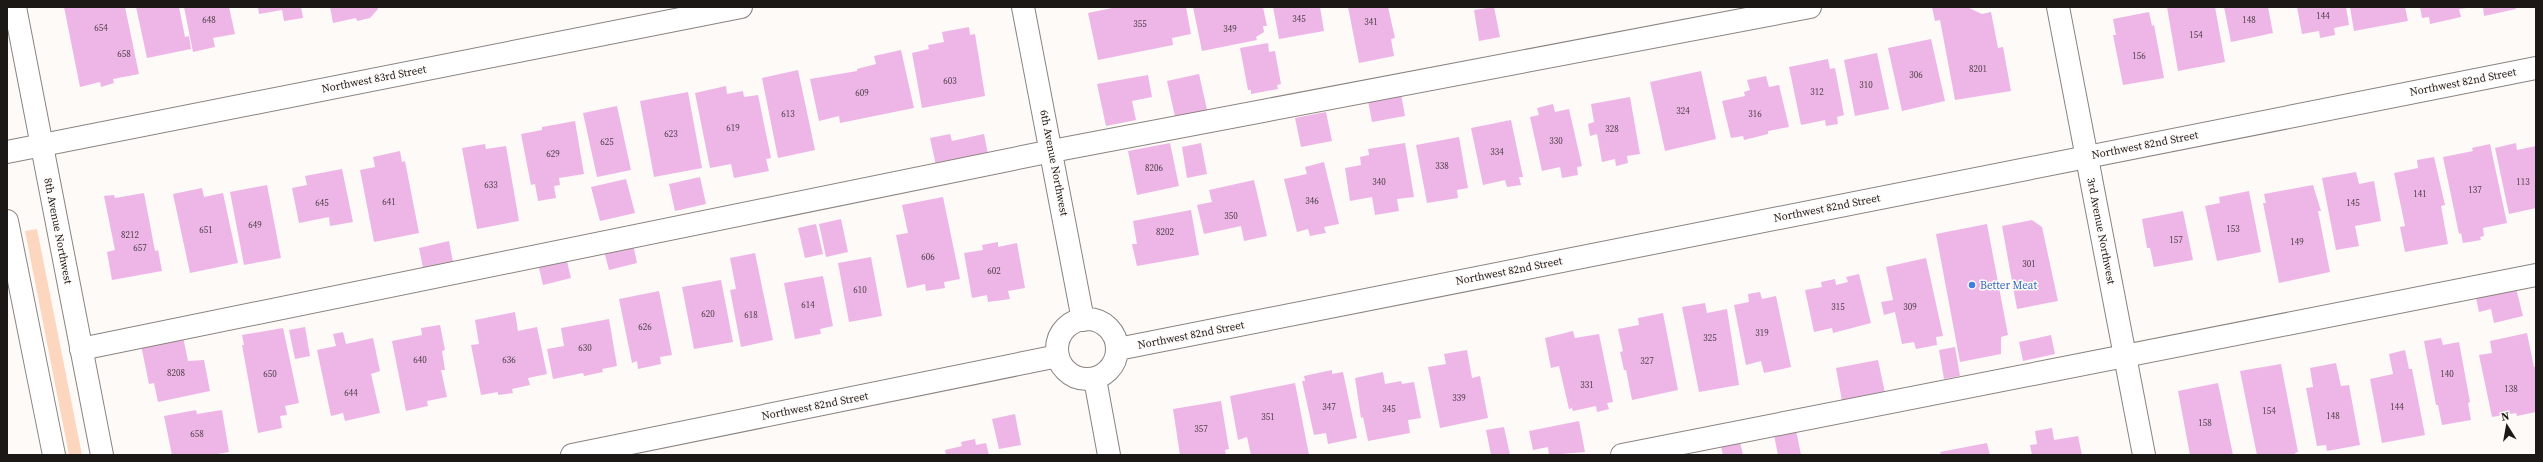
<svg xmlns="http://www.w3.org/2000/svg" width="2543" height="462" font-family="'Source Serif 4',serif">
<rect width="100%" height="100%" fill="#fefaf8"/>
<path fill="#fdd6c0" d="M37,229l45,226h-13l-44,-224z"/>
<path fill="#eeb6e6" d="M64,7h61l14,67 -26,5 1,4 -13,4 -1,-5 -20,5z
M136,7h43l6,30 4,-1 2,13 -44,9z
M184,7h45l6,27 -22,4 2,9 -22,5z
M258,7h43l2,11 -19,3 -2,-11 -23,4z
M330,7h47l1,2 -8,9 -13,3 -1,-3 -23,5z
M1117,7h69l5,27 -19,4 1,7 -75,15 -10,-47z
M1193,7h70l4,19h-4l1,6 -8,5 1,3 -55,11z
M1273,7h47l4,24 -45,8z
M1348,7h40l7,31 -4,1 3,17 -35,7z
M1494,7l6,30 -21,4 -5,-31z
M1932,7h35l15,7 9,-2 7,36 5,-1 8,44 -56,9 -15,-80 -5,1z
M2167,7h48l10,55 -47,9z
M2224,7h44l5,26 -42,9z
M2297,7h49l3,18 -15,3 1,7 -15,3 -1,-7 -17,3z
M2350,7h55l3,14 -54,10z
M2420,7h47v1l-8,1 2,8 -31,7 -1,-7 -7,1z
M2483,7h32l1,2 -32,7z
M2149,12l3,14 2,-1 10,53 -41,7 -10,-50h3l-3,-16z
M969,27l1,8 5,-1 10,62 -63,12 -10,-55 17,-4 -1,-4 16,-3 -2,-10z
M1931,39l14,62 -43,10 -14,-63z
M1268,43l1,9 6,-1 6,33 -4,1 1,4 -27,5v-4h-3l-8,-42z
M901,50l13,58 -74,15 -1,-7 -20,5 -9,-42 47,-8v-2l19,-5 -2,-8z
M1877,53l12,56 -34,7 -11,-56z
M1828,59l2,10 5,-1 9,47 -7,2 1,7 -12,2 -1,-6 -24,5 -12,-58z
M798,70l17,80 -37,8 -16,-80z
M1701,71l15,68 -51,12 -15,-69z
M1199,74l9,40 -32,7 -9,-40z
M1148,75l4,22 -20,4 4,19 -30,6 -9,-42z
M1766,76l3,11 10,-2 10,42 -21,4v3l-24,6 -1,-4 -12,2 -9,-37 23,-5 -1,-4 6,-2 -3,-10z
M726,86l1,8 16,-3 1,6 14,-2 13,63 -5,1 3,12 -35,7 -3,-14 -21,4 -15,-75z
M688,92l14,76 -48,9 -14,-76z
M1401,94l4,22 -33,6 -4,-21z
M1630,97l10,57 -13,2 1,7 -12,3 -1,-7 -13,3 -5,-28 -7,2 -2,-12 6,-2 -3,-18z
M1553,104l2,8 14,-3 13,57 -5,1 1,8 -16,3 -2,-11 -18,4 -12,-54 9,-2 -2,-7z
M617,106l14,64 -34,7 -14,-64z
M1326,112l6,29 -31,6 -6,-29z
M1511,120l12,57h-4l2,8 -14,2 -2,-7 -22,5 -12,-57z
M575,121l9,53 -25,4 1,7 -6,1 2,12 -18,3 -3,-17 -4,1 -10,-51 21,-4v-3z
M950,134l2,7 32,-7 5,25 -52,11 -7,-32z
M1459,137l9,51 -11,2 1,8 -31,5 -11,-58z
M1170,143l9,43 -42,9 -9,-44z
M1201,143l6,31 -20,4 -5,-31z
M1405,143l9,54 -17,2 2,12 -24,4 -3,-18 -22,4 -5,-33 16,-3 -1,-8 9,-2 -1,-6z
M2516,143l1,7 19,-4v62l-27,6 -14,-66z
M485,144l1,5 20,-3 13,75 -42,8 -15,-81z
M2490,144l17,79 -24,5 1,8 -4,1 1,3 -18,3 -2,-10 -2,1 -16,-77 30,-6 -1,-3z
M400,151l2,11 3,-1 14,72 -45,9 -14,-72 15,-3 -2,-10z
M2434,157l11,48 -4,1 7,38 -43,8 -5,-25 5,-1 -11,-53 24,-5 -1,-8z
M1324,162l15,62 -15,3 2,6 -16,3 -2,-7 -11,3 -13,-53 23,-5 -2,-7z
M342,169l11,53 -23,4 -1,-9 -30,6 -7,-35 15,-3 -2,-9z
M2356,172l3,12 15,-3 7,40 -26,5 4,20 -23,4 -14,-72z
M700,177l6,27 -31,7 -6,-27z
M626,179l9,34 -35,8 -9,-34z
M1254,180l13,56 -23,5 -3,-15 -37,8 -7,-29 15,-3 -3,-12z
M267,185l14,73 -37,7 -14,-73z
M2313,185l8,26h-3l12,61 -51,11 -16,-80h3l-2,-9z
M202,188l2,9 19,-4 15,70 -48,10 -17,-79z
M2249,191l12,61 -44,9 -12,-55 15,-3 -1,-6z
M144,193l11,58 3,-1 4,21 -50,9 -5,-28 8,-2 -11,-54 10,-1 1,3z
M943,197l17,82 -16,3 1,6 -19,3 -1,-7 -18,4 -11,-53 12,-2 -6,-28z
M1191,210l8,45 -62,11 -5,-22h5l-4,-23z
M2183,211l10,49 -39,7 -4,-19h-3l-5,-29z
M841,219l7,33 -22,5 -7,-33z
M2032,220l10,7 16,74 -41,8 -15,-83z
M816,224l7,30 -18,4 -7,-30z
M1987,224l21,111 -7,2v17l-41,8 -24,-128z
M449,241l4,21 -30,6 -4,-20z
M998,242v5l19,-4 8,45 -17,3 2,8 -22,3 -1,-7 -15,3 -8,-45 19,-3 -1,-5z
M633,244l4,19 -28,7 -5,-19z
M755,253l18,87 -32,7 -11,-57 6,-1 -6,-31z
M566,257l5,21 -28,7 -5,-21z
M871,257l11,59 -33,6 -11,-59z
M1926,258l17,78 -7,1 1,8 -21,4 -2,-7 -12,2 -7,-32 -11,3 -3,-13 12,-2 -7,-33z
M1859,274l12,49 -38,10 -1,-5 -18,4 -9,-42 17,-3 -1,-5 14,-3 1,6 12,-3 -2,-5z
M823,276l10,50 -13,3 1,5 -26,5 -11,-56z
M721,280l12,62 -39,7 -12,-62z
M2515,284l8,32 -29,7 -3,-14 -12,3 -4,-19z
M659,291l13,64 -12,2 1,7 -23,5 -1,-8 -5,2 -13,-64z
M1760,292l2,7 14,-3 15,71 -27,6 -3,-12 -15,4 -12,-60 15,-3 -1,-8z
M1705,303l2,10 20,-4 12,76 -40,7 -17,-85z
M515,312l3,19 19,-4 10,47 -19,4 2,7 -18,4 1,4 -15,2v-3l-17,3 -10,-50 8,-1 -4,-24z
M1663,313l15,77 -46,10 -6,-30h-2l-4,-18 3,-1 -5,-22 21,-4 -1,-7z
M609,319l8,47 -15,3 1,3 -19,4 -1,-3 -30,6 -6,-30 17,-3 -3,-18z
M440,325l5,25 -3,1 3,19h-4l6,27 -20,4 1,5 -22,5 -14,-70 30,-6 -1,-7z
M305,327l5,29 -15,3 -6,-29z
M283,328l16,75 -14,3 2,9 -7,1 2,12 -24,5 -16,-88h2l-2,-10z
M1573,331l2,7 24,-4 14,68 -6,1 2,6 -12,3 -1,-6 -23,5 -1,-3 -3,1 -10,-43 -8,2 -6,-30z
M343,332l3,12 27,-6 7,33 -9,3 9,39 -35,8 -2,-8 -12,3 -14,-66 19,-4 -3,-12z
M2527,333l7,34 2,-1v46l-19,4 -1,-3 -24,4 -13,-62 13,-2 -2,-12z
M2051,335l4,19 -32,7 -4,-19z
M183,337l5,24 16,-1 6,31 -52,11 -4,-19 -5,1 -8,-39z
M2441,338l2,7 16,-3 11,60 -2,1 3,17 -29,5 -4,-20h-2l-12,-64z
M1955,347l5,29 -16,3 -5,-29z
M1467,350l5,28 8,-2 8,42 -48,10 -12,-61 18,-3 -2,-10z
M2405,350l4,19h3l13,66 -43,8 -12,-64 23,-5 -4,-20z
M1878,360l7,33 -43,8 -6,-33z
M2336,363l5,23 8,-1 11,60 -33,6 -1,-6 -9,1 -11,-58 7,-1 -3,-19z
M2281,364l17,88 -3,1v2h-38l-17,-84z
M1332,370v4l11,-2 14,66 -29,6 -2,-11 -12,2 -12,-54h3l-1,-5z
M1383,372l2,12 16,-3 1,3 12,-2 7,36 -13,2 2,13 -42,8 -5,-24 -2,1 -6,-40z
M1295,383l14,72h-58l-4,-18 -9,3 -8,-44z
M2218,383l15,72h-43l-12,-64z
M1221,401l8,48 -4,1 1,5h-46l-7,-46z
M196,410l1,4 25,-4 7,42 -17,3h-40l-8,-39z
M1015,414l6,31 -22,4 -7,-30z
M1579,421l6,31 -36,3 -1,-8 -15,3 -4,-19z
M1504,427l6,28h-19l-5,-25z
M2052,428l2,12 24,-4 4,19h-50l-2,-10 7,-1 -2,-13z
M1796,430l5,25h-23l-4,-20z
M975,439l1,6 10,-2 3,12h-43l-1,-5 17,-4 -1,-4z
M1740,442l3,13h-20l-2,-9z
M1987,443l3,12h-49l-1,-3z"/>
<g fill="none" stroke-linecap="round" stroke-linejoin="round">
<g stroke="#8b837e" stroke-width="24">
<path id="minor" d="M1023,7l60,313
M2058,7l86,448
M7,152l734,-145
M1057 349a30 30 0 1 1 60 0a30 30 0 1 1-60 0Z
M81,349l971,-198 758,-144
M1118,349l1418,-281
M1095,379l14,76
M572,455l486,-99
M1622,455l914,-180"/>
</g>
<g stroke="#8b837e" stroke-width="24">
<path id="major" d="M15,7l87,448
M7,221l47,234"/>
</g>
<use href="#minor" stroke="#fff" stroke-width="22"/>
<use href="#major" stroke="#fff" stroke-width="22"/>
</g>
<circle fill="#3f7fe0" stroke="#fefaf8" stroke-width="1.5" cx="1972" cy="285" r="4"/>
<g text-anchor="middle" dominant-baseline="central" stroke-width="3" stroke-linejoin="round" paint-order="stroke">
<g font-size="9" fill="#50404a">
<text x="2323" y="16">144</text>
<text x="1299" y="19">345</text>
<text x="209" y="20">648</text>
<text x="2249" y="20">148</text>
<text x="1371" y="22">341</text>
<text x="1140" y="24">355</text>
<text x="101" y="28">654</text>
<text x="1230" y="29">349</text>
<text x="2196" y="35">154</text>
<text x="124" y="54">658</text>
<text x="2139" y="56">156</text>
<text x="1978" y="69">8201</text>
<text x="1916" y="75">306</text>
<text x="950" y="81">603</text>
<text x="1866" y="85">310</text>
<text x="1817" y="92">312</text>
<text x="862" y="93">609</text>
<text x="1683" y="111">324</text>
<text x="788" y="114">613</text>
<text x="1755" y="114">316</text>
<text x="733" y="128">619</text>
<text x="1612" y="129">328</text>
<text x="671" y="134">623</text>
<text x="1556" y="141">330</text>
<text x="607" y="142">625</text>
<text x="1497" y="152">334</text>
<text x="553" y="154">629</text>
<text x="1442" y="166">338</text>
<text x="1154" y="168">8206</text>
<text x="1379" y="182">340</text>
<text x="2523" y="182">113</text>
<text x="491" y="185">633</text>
<text x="2475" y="190">137</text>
<text x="2420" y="194">141</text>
<text x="1312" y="201">346</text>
<text x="389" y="202">641</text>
<text x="322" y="203">645</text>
<text x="2353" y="203">145</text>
<text x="1231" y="216">350</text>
<text x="255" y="225">649</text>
<text x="2233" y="229">153</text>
<text x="206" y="230">651</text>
<text x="1165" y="232">8202</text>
<text x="130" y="235">8212</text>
<text x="2176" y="240">157</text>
<text x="2297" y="242">149</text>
<text x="140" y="248">657</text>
<text x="928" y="257">606</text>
<text x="2029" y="264">301</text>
<text x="994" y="271">602</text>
<text x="860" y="290">610</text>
<text x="808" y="305">614</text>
<text x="1838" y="307">315</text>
<text x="1910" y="307">309</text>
<text x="708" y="314">620</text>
<text x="751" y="315">618</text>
<text x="645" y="327">626</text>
<text x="1762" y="333">319</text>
<text x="1710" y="338">325</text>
<text x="585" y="348">630</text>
<text x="420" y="360">640</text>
<text x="509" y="360">636</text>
<text x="1647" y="361">327</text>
<text x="176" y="373">8208</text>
<text x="270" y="374">650</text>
<text x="2447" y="374">140</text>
<text x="1587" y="385">331</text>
<text x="2511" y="389">138</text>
<text x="351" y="393">644</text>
<text x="1459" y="398">339</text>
<text x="1329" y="407">347</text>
<text x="2397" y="407">144</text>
<text x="1389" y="409">345</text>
<text x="2269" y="411">154</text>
<text x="2333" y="416">148</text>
<text x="1268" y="417">351</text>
<text x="2205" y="423">158</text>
<text x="1201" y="429">357</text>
<text x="197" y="434">658</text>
</g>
<g font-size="11" fill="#1b1816" stroke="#fefaf8">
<text transform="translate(374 79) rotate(-11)">Northwest 83rd Street</text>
<text transform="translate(2463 82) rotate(-11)">Northwest 82nd Street</text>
<text transform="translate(2145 145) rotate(-11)">Northwest 82nd Street</text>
<text transform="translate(1054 163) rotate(79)">6th Avenue Northwest</text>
<text transform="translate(1827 208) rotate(-11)">Northwest 82nd Street</text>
<text transform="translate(58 231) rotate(79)">8th Avenue Northwest</text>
<text transform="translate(2101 231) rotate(79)">3rd Avenue Northwest</text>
<text transform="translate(1509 271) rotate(-11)">Northwest 82nd Street</text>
<text transform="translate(1191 335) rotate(-11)">Northwest 82nd Street</text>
<text transform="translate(815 406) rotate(-11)">Northwest 82nd Street</text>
</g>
<g font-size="11" fill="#366cbe" stroke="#fefaf8" text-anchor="start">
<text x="1980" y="285">Better Meat</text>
</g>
</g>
<rect width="2543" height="462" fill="none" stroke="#1b1816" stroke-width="16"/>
<g transform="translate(2507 426) rotate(349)" stroke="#fefaf8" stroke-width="3" paint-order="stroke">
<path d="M0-3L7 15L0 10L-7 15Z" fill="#1b1816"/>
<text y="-6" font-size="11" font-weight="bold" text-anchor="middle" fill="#1b1816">N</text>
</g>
</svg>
